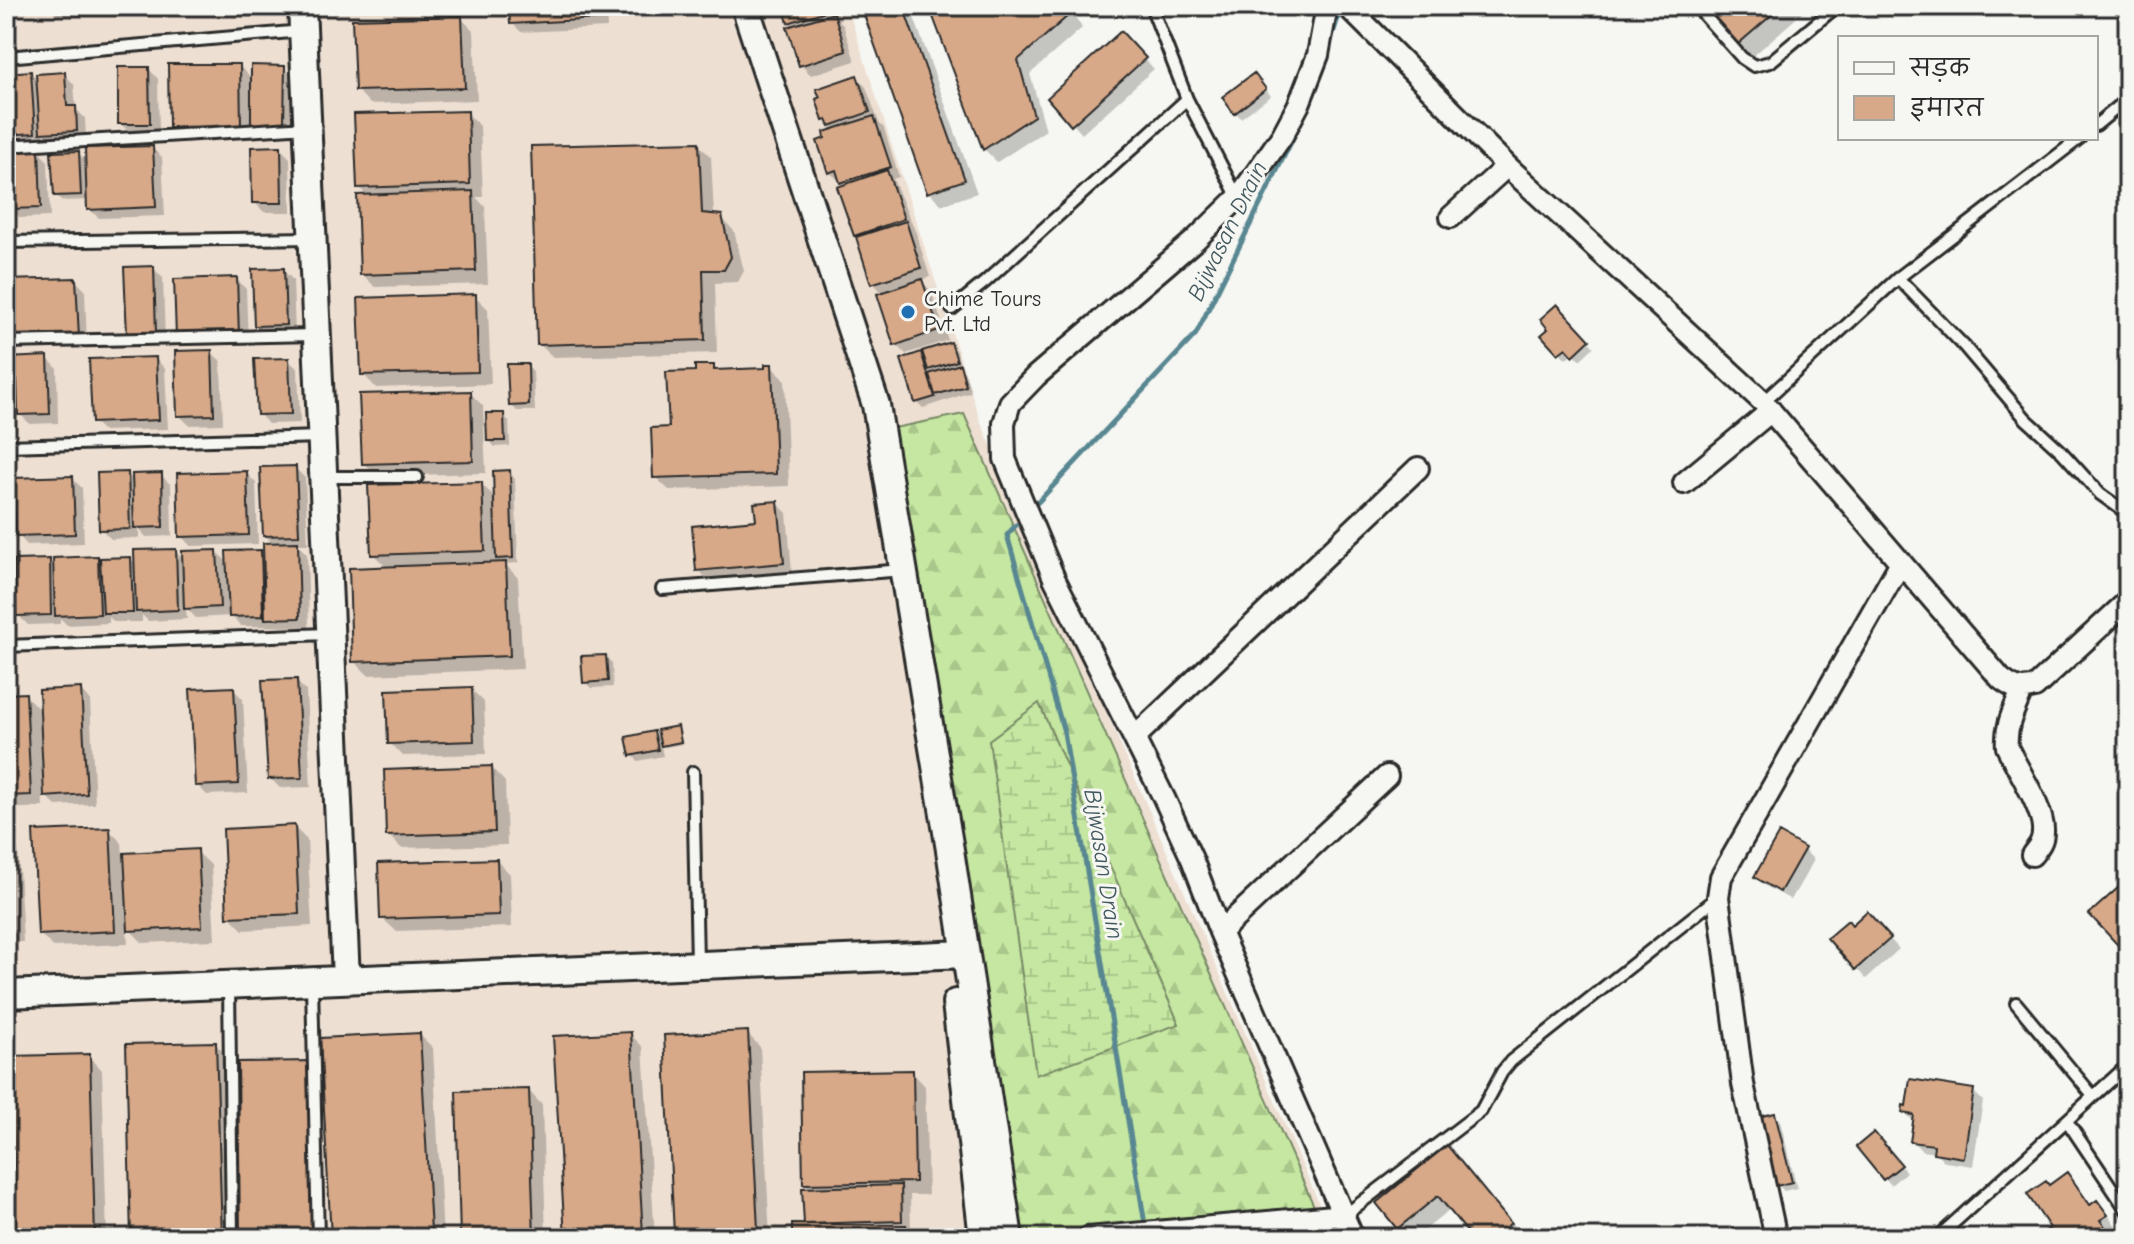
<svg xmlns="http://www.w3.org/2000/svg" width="2134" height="1244" font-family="'Comic Neue','Playpen Sans Deva',sans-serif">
<defs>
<pattern id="forest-firs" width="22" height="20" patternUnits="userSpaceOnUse" patternTransform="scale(2)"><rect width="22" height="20" fill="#c5e7a1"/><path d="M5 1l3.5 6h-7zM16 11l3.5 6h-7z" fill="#a9c68b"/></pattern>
<pattern id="wetland-marsh" width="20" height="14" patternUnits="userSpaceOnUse" patternTransform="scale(2)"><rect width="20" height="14" fill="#c5e7a1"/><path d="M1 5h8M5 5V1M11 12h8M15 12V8" fill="none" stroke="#a9c68b"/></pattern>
</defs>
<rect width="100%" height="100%" fill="#f6f6f2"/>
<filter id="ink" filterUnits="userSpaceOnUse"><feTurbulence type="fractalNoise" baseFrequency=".0125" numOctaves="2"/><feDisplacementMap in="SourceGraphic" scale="16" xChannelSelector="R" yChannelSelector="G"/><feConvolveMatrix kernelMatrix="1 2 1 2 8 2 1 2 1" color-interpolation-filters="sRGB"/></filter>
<g filter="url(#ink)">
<path fill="#eddfd2" d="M6,6h841l133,414 354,818h-1328z"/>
<path fill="url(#forest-firs)" stroke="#788966" stroke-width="2" d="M964,414l364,824h-322l-61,-508 -56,-301z"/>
<path fill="url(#wetland-marsh)" stroke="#788966" stroke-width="2" d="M1039,703l140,321 -143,51 -47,-335z"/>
<path fill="#0003" d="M48,6h56v9h-47z
M511,6h95l1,22 -86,4 -9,-9z
M785,6h52l4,13 -3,1 5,5 12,36 -44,14 -10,-10 -6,-38 -5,-5z
M863,6h47l67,187 -35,12 -13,-13z
M930,6h139l13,22 -52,46 16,56 -49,32 -13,-13z
M1705,6h105l-58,51z
M2112,6h16v18l-2,-3z
M461,18l13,13 3,69 -107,4 -13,-14z
M1131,43l23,26 -72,65 -9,-10z
M239,66l14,13 31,-11 10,10 -1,55h-31l-9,-9v15l-69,1 -13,-14z
M149,69l9,10 1,54h-29l-10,-10z
M31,73l7,8 26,-7 10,10 2,25 9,9 1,22 -35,2 -7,-8v8l-26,2 -10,-10 -2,-59z
M856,77l10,10 13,36 5,5 15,49 -6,2 23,54 14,44 -9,3 10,11 17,49 -42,14 -10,-10 -12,-50 -11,-11 -17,-48 -10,-49 -17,-14 7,-41 -11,-11z
M1260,82l11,14 -30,22 -6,-6z
M467,113l13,13 3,71h-7l9,10 3,77 -113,3 -13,-13 6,-77 -9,-10z
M698,144l13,13 3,59 7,1 13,14 10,40 -6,11 -23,1 2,70 -164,4 -14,-13z
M152,148l10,9 3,59 -66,2 -10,-9v-9l-27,1 -6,-6 22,-42 9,9z
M280,148l10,10 1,54h-27l-10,-10z
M38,151l10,10 2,56 -30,1 -10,-10z
M153,268l10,10 2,65 -26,1z
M283,270l10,10 2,54 -29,1 -10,-10z
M236,279l10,10 2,55 -60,2 -10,-10z
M75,280l10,10 2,57 -68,2 -10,-10z
M475,296l13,13 3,75 -115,4 -13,-14z
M1557,306l37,41 -14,13 -7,-8 -7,7 -22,-24 7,-6z
M951,344l6,7 3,17 5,5 6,19 -48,16 -6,-6 3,-47 8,7z
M211,352l10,9 2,63 -34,1 -10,-10z
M47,358l10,10 1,55 -28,1 -10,-10 -1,-27 -11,-10 3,63h-5v-73l4,4z
M156,359l9,10 3,60 -65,2 -9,-9z
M288,360l10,9 2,54 -32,1 -9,-10z
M527,366l6,6 2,39h-18l-6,-6z
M771,366l14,14 4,106 -120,4 -14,-13 16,-48 26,-56 16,-6 5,4 49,-1z
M470,393l13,13 3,67 -109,3 -13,-13z
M503,415l6,6 1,25 -15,1 -6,-7z
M295,468l10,10 3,66h-11l10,10 2,73 -68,-1 -10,-10 -35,2 -10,-10 1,11 -39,2 -6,-6v7h-28l-5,-5v6l-42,2 -7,-7v6l-32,1 -10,-10 31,-54 6,6 42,-9 6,6 27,-5 7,6 38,-14 10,10 32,-9 12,12 31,-12 5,5 9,-12 -9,-10z
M509,472l6,7 3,84 -13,1 13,14 5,91 -155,6 -14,-14 34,-92 -15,-15 108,-70 15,14z
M246,473l10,10 2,61 -67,2 -10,-10z
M127,474l8,7 26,-6 10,10 1,51 -26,1 -7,-8v9l-28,1 -10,-10z
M72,478l10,10 2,55 -57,2 -9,-10z
M777,503l10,10 5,59 -84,7 -10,-9z
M605,657l7,6 1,24 -22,1 -6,-6z
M296,681l10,10 5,96 -31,1 -10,-10z
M233,689l10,10 5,94 -41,2 -10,-10z
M471,689l13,13 2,52 -83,2 -13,-13z
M80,690l10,10 5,104 -39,2 -10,-10v-14h-4l1,25 -37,2v-113l19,-1 17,17z
M677,728l6,16 -18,3 -5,-5 3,14 -25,5 -6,-6 22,-22 8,9z
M492,768l13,14 2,63 -106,3 -13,-13z
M294,827l13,13 5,86 -69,4 -14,-14z
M109,830l13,13 1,12 74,-3 14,13 4,75 -72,3 -16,-16 1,17 -75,3 -13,-13z
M6,837l12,12 5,93 -17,1z
M1804,850l10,10 -23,40 -25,-14 -10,-10z
M497,861l13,13 2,53 -116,4 -14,-13z
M1877,924l22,25 -33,30 -36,-40 22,-11z
M747,1033l13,14 10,191h-89l-5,-5z
M630,1034l13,13 12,191h-88l-12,-200z
M420,1035l13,13 10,190 -110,-2 -7,-135h-4l2,137h-79l-3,-3 67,-172 16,16z
M215,1044l14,13 5,181h-101z
M89,1056l13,14 5,168h-89z
M912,1072l13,14 3,109h-18l1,35h-3l8,8h-122l15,-12 -3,-3 5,-34 -6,-5z
M529,1091l13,14 4,133h-84l-4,-145z
M1973,1091l10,10 -10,65 -28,-4 -9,-9 -14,-2 -10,-10 2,-19 -10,-10z
M1774,1115l6,6 17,67 -13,3 -6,-6z
M1880,1140l26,32 -15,13 -33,-38z
M1447,1148l13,13 63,76 -49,1 -23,-29 -36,29h-7l-10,-10 -20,-24z
M2067,1175l24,31 6,-4 9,10 10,14 -8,4 6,8h-75l13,-10 -3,-41z"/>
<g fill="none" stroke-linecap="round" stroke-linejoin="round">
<path stroke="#598792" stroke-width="5" d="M1328,49l10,-31
M1309,106l9,-24
M1038,502l158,-168 105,-212
M1016,525l-9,10 57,197 80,486"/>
</g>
<path fill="#d7a989" stroke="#2b2b2b" stroke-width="2" d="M509,6h88l1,13 -88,5z
M783,6h48l1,3 -44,14z
M861,6h42l62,174 -38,13z
M929,6h136l5,8 -52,46 16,56 -51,34z
M1703,6h79l-45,39z
M834,13l12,38 -47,15 -12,-39z
M462,16l3,72 -110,3 -3,-72z
M1121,31l25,27 -75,68 -24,-28z
M168,64h72l1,62 -72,1z
M251,65l34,1 -1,58h-33z
M118,67h31l1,57h-32z
M31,71l4,62 -29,2v-62z
M65,72l2,34h9l1,25 -37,2 -4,-59z
M1254,73l12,16 -32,25 -12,-17z
M857,75l13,37 -40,14 -3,-6 -4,1 -7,-22 4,-2 -4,-8z
M468,111l2,73 -113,4 -3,-74z
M874,116l17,51 -51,16 -4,-13 -8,3 -11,-32 8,-3 -1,-6z
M699,142l3,71 20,2 9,42 -7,13h-21l2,70 -168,5 -6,-199z
M153,146l3,61 -69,3 -2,-62z
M281,146l1,57h-30l-1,-56z
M39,149l2,59 -33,1 -2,-59z
M79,151l2,44 -27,1 -3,-44z
M887,170l17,49 -50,17 -17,-49z
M473,191l3,80 -116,4 -3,-80z
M906,221l15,47 -50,16 -15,-47z
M154,266l2,68 -29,1 -3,-68z
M284,268l2,57 -32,1 -2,-57z
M237,277l2,58 -63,2 -2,-58z
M76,278l3,60 -72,2 -1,-60z
M922,279l17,51 -45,16 -17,-52z
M476,294l2,78 -117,3 -3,-77z
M1557,304l33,36 -17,16 -7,-8 -8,6 -17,-19 7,-6 -8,-10z
M951,342l6,19 -29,9 -6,-19z
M212,350l2,65 -37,1 -2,-65z
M921,352l14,45 -20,6 -14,-44z
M48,356l2,58 -32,1 -1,-36h-9l-1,-21z
M156,357l3,63 -67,3 -3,-64z
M289,358l2,56 -34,1 -3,-56z
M507,364h21l1,41 -20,1z
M765,364h7l4,110 -123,4 -2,-50 18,-1 -3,-55 29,-1v-6h19v5l51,-2z
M960,364l6,22 -31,9 -6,-21z
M471,391l2,70 -111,3 -3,-70z
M486,413h18l1,28h-18z
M296,466l3,69 -36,1 -3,-69z
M510,470l3,88 -17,1 -3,-88z
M247,471l2,64 -70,2 -2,-64z
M128,472l2,57 -31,1 -2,-57z
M162,473l1,54 -29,1 -2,-54z
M73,476l2,58 -59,2 -3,-58z
M482,482l3,69 -114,4 -3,-70z
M778,501l6,62 -88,8 -4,-45 64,-6 -2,-17z
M298,542l2,76 -35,1 -2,-76z
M176,549l2,61 -42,2 -2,-62z
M217,550l3,57 -36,2 -2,-58z
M261,550l2,66 -34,1 -3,-66z
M98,556l2,58 -45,2 -2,-58z
M131,557l2,56h-30l-3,-55z
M50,559l1,56 -35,1 -2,-56z
M506,562l4,94 -158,6 -3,-94z
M606,655l2,26 -25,2 -2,-27z
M297,679l5,99 -34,1 -6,-99z
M234,687l5,97 -44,2 -5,-97z
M472,687l2,54 -86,3 -2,-54z
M81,688l6,106 -43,3 -5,-107z
M26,693l5,102 -25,1v-102z
M678,726l3,16 -20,4 -4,-16z
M654,731l4,19 -28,6 -4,-19z
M492,766l3,66 -109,4 -2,-66z
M295,825l4,89 -72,3 -4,-88z
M110,828l5,103 -77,4 -5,-104z
M1779,833l26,15 -25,44 -26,-15z
M6,840l5,90h-5z
M198,849l4,78 -74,4 -4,-78z
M497,859l2,56 -119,4 -2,-56z
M2119,887l9,10v59l-39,-42z
M1867,911l24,27 -36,32 -28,-32 21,-18 4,5z
M748,1031l10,199 -84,4 -10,-199z
M631,1032l12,203 -78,3 -12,-202z
M420,1033l11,199 -100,5 -11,-199z
M216,1042l6,196h-91l-5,-194z
M90,1054l5,184h-79l-5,-182z
M310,1061l2,174 -72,1 -2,-174z
M913,1070l2,112 -112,2 -2,-112z
M1910,1079l64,10 -10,69 -31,-5 1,-8 -24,-3 4,-27 -12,-2 1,-8 3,1z
M529,1089l5,148 -74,1 -4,-147z
M1775,1113l17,69 -16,4 -18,-69z
M1874,1132l28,33 -19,15 -27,-33z
M1447,1145l64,78 -18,15h-21l-34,-42 -41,33 -21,-26z
M2067,1172l23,33 7,-5 11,15 -8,5 13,18 -77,-1 14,-9 -23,-34 19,-13 3,4z
M901,1185l1,36 -98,3 -2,-36z
M792,1224l114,1 -1,13h-113z"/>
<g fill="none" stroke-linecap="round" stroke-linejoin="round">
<g stroke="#2b2b2b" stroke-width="16">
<path id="service" d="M1151,6l36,93 51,99
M1696,6l46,52 12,8 16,-4 67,-56
M6,57l297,-26
M2096,125l28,-23
M6,146l301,-19
M6,242l306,-4
M1898,278l66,68 62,73 35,32 39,43 28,20
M952,309l33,-27 202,-183
M6,342l310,-7
M1763,402l135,-124 182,-140
M6,446l314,-9
M323,477h94
M662,589l229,-18
M6,646l322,-12
M693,772l4,191
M229,984l3,254
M312,984l6,254
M2016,1003l77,93
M2067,1121l61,91
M1345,1215l136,-104 21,-39 9,-11 207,-164
M1937,1238l191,-173"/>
</g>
<g stroke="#2b2b2b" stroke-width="26">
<path id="minor" d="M1327,6l-9,49 -19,49 -17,32 -30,43 -14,19 -43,42 -159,136 -26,27 -6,20 1,36 49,119 110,220 28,61 28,73 133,306
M1347,6l160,160 256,236 238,277c13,10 19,12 34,8l93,-86
M1451,217l56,-51
M1684,483l87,-72
M2022,691c-8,19 -17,35 -15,56 10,21 38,64 36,85 0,10 -5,15 -11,23
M1134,738l284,-270
M1220,932l167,-156
M1088,1238l257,-23
M1776,1238l-33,-154 -25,-187 3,-20 180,-315"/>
</g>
<g stroke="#2b2b2b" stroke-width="32">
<path id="tertiary" d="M302,6l44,973
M745,6l131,399 74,445 59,388
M6,994l959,-40
M956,1003l27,235"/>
</g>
<use href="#service" stroke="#f6f6f2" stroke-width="10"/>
<use href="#minor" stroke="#f6f6f2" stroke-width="20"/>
<use href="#tertiary" stroke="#f6f6f2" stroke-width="26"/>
</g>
</g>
<circle fill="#1f6fb2" stroke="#f6f6f2" stroke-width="3" cx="908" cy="312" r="8"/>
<g text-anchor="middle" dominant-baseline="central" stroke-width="6" stroke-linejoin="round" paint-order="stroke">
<g font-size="22" fill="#2b2b2b" stroke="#f6f6f2" text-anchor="start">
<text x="924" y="299">Chime Tours<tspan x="924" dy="25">Pvt. Ltd</tspan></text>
</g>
<g font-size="24" font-style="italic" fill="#42595f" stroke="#f6f6f2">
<text transform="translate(1227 231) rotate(-64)">Bijwasan Drain</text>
<text transform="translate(1104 864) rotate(81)">Bijwasan Drain</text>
</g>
</g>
<rect width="2134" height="1244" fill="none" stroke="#f6f6f2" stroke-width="32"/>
<rect x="16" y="16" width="2102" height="1212" fill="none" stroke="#2b2b2b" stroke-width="3" filter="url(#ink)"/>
<rect x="1838" y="36" width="260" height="104" fill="#f6f6f2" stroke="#a5a5a2" stroke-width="2"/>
<rect x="1854" y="62" width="40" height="12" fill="#f6f6f2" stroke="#a5a5a2" stroke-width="2"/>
<text x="1910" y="76" font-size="24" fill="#2b2b2b">सड़क</text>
<rect x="1854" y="96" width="40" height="24" fill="#d7a989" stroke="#a5a5a2" stroke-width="2"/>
<text x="1910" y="116" font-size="24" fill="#2b2b2b">इमारत</text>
</svg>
